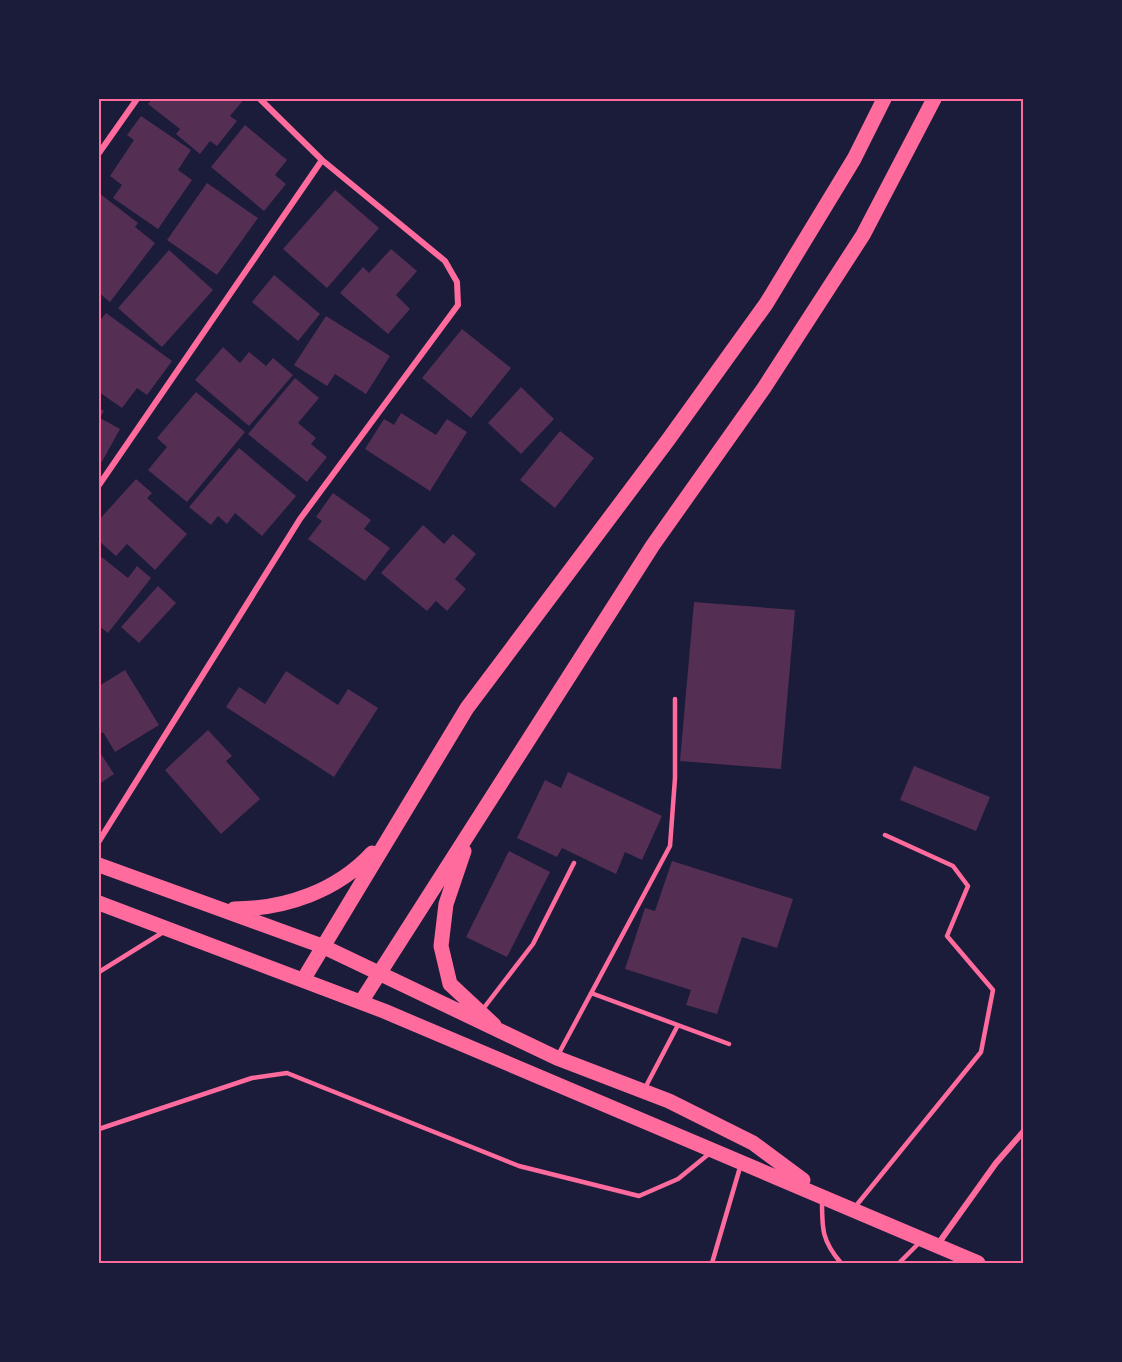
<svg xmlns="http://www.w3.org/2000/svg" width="1122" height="1362" font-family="Montserrat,sans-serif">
<rect width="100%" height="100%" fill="#1b1b3a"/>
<path fill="#542f53" d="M152,99h92l-14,17 7,5 -20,25 -7,-5 -10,13 -24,-20 4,-5 -32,-25z
M141,116l50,34 -13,20 14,10 -34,49 -45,-31 9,-13 -12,-9 24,-36 -7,-5z
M245,125l42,35 -12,15 11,9 -22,27 -53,-44z
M207,183l51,35 -41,57 -50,-35z
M335,190l44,38 -52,60 -44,-39z
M99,193l39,30 -3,4 20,16 -45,59 -11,-9z
M391,249l26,22 -21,24 14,14 -22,25 -48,-41 23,-26 6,6z
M169,250l44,40 -51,57 -44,-39z
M274,275l46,39 -22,27 -46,-39z
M106,313l66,48 -25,34 -10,-7 -15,20 -23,-16v-70z
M326,316l64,40 -24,38 -31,-20 -8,12 -33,-21z
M462,329l49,39 -40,50 -49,-40z
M223,347l17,16 9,-11 17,14 7,-8 20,17 -44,51 -54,-46z
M295,378l24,20 -21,25 18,15 -5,6 16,13 -20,25 -59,-48z
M521,387l33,32 -33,35 -33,-31z
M196,392l49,40 -58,70 -39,-32 19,-23 -10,-9z
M99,408l5,3 -4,7 20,11 -21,38z
M401,413l35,22 11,-16 20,13 -37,59 -65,-42 19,-30 10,6z
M560,431l34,27 -39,50 -35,-28z
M239,448l57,48 -34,40 -27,-23 -8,11 -9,-8 -7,9 -22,-18z
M136,479l16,14 -5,5 40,36 -32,36 -28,-26 -11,12 -17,-15v-21z
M333,493l38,27 -7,9 26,19 -25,33 -57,-42 14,-18 -6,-4z
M423,525l21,19 9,-10 23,20 -21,25 11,10 -19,22 -11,-10 -9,10 -46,-38z
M99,555l29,23 9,-12 14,12 -43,55 -9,-7z
M158,586l18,17 -37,40 -18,-16z
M694,602l101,8 -14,159 -101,-8z
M125,670l34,55 -44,27 -12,-20 -4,3v-49z
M286,671l52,34 10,-16 30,19 -44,69 -108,-70 13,-20 26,17z
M208,730l24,26 -6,5 34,38 -39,35 -56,-64z
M99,751l15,23 -15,10z
M914,766l76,31 -14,34 -76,-31z
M568,772l94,44 -20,44 -17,-8 -9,22 -54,-26 -5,9 -40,-19 28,-58 16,8z
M509,851l41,21 -43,85 -41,-20z
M672,861l121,38 -16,49 -35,-11 -25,77 -31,-9 5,-15 -66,-21 20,-61 10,3z"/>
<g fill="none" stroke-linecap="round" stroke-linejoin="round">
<path stroke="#ff6b9d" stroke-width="4.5" d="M99,972l66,-41
M591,993l138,51
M483,1009l50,-65 41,-81
M558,1055l112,-209 5,-68v-79
M645,1088l33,-63
M99,1129l153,-51 35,-5 232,93 120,30 39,-17 32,-26
M822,1201c0,28 0,40 19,62
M855,1207l126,-155 12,-62 -46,-54 21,-50 -15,-20 -68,-31
M712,1263l29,-99
M899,1263l21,-21"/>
<path stroke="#ff6b9d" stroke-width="6" d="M99,153l38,-54
M99,485l223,-325
M99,841l201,-322 158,-214 -1,-23 -12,-21 -123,-101 -62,-61
M938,1244l58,-81 27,-31"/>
<path stroke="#ff6b9d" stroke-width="15" d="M464,851l-18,53 -5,42 9,38 44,41
M99,865l223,81 235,112 112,43 84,42 50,37
M99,903l285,108 594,252
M234,909c51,0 103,-18 138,-56
M303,980l164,-272 201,-268 98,-136 88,-145 30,-60
M361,1002l292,-457 111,-157 99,-153 71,-136"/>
</g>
<rect width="1122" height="1362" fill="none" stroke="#1b1b3a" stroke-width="201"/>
<rect x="100" y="100" width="922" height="1162" fill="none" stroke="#ff6b9d" stroke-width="2"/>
</svg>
